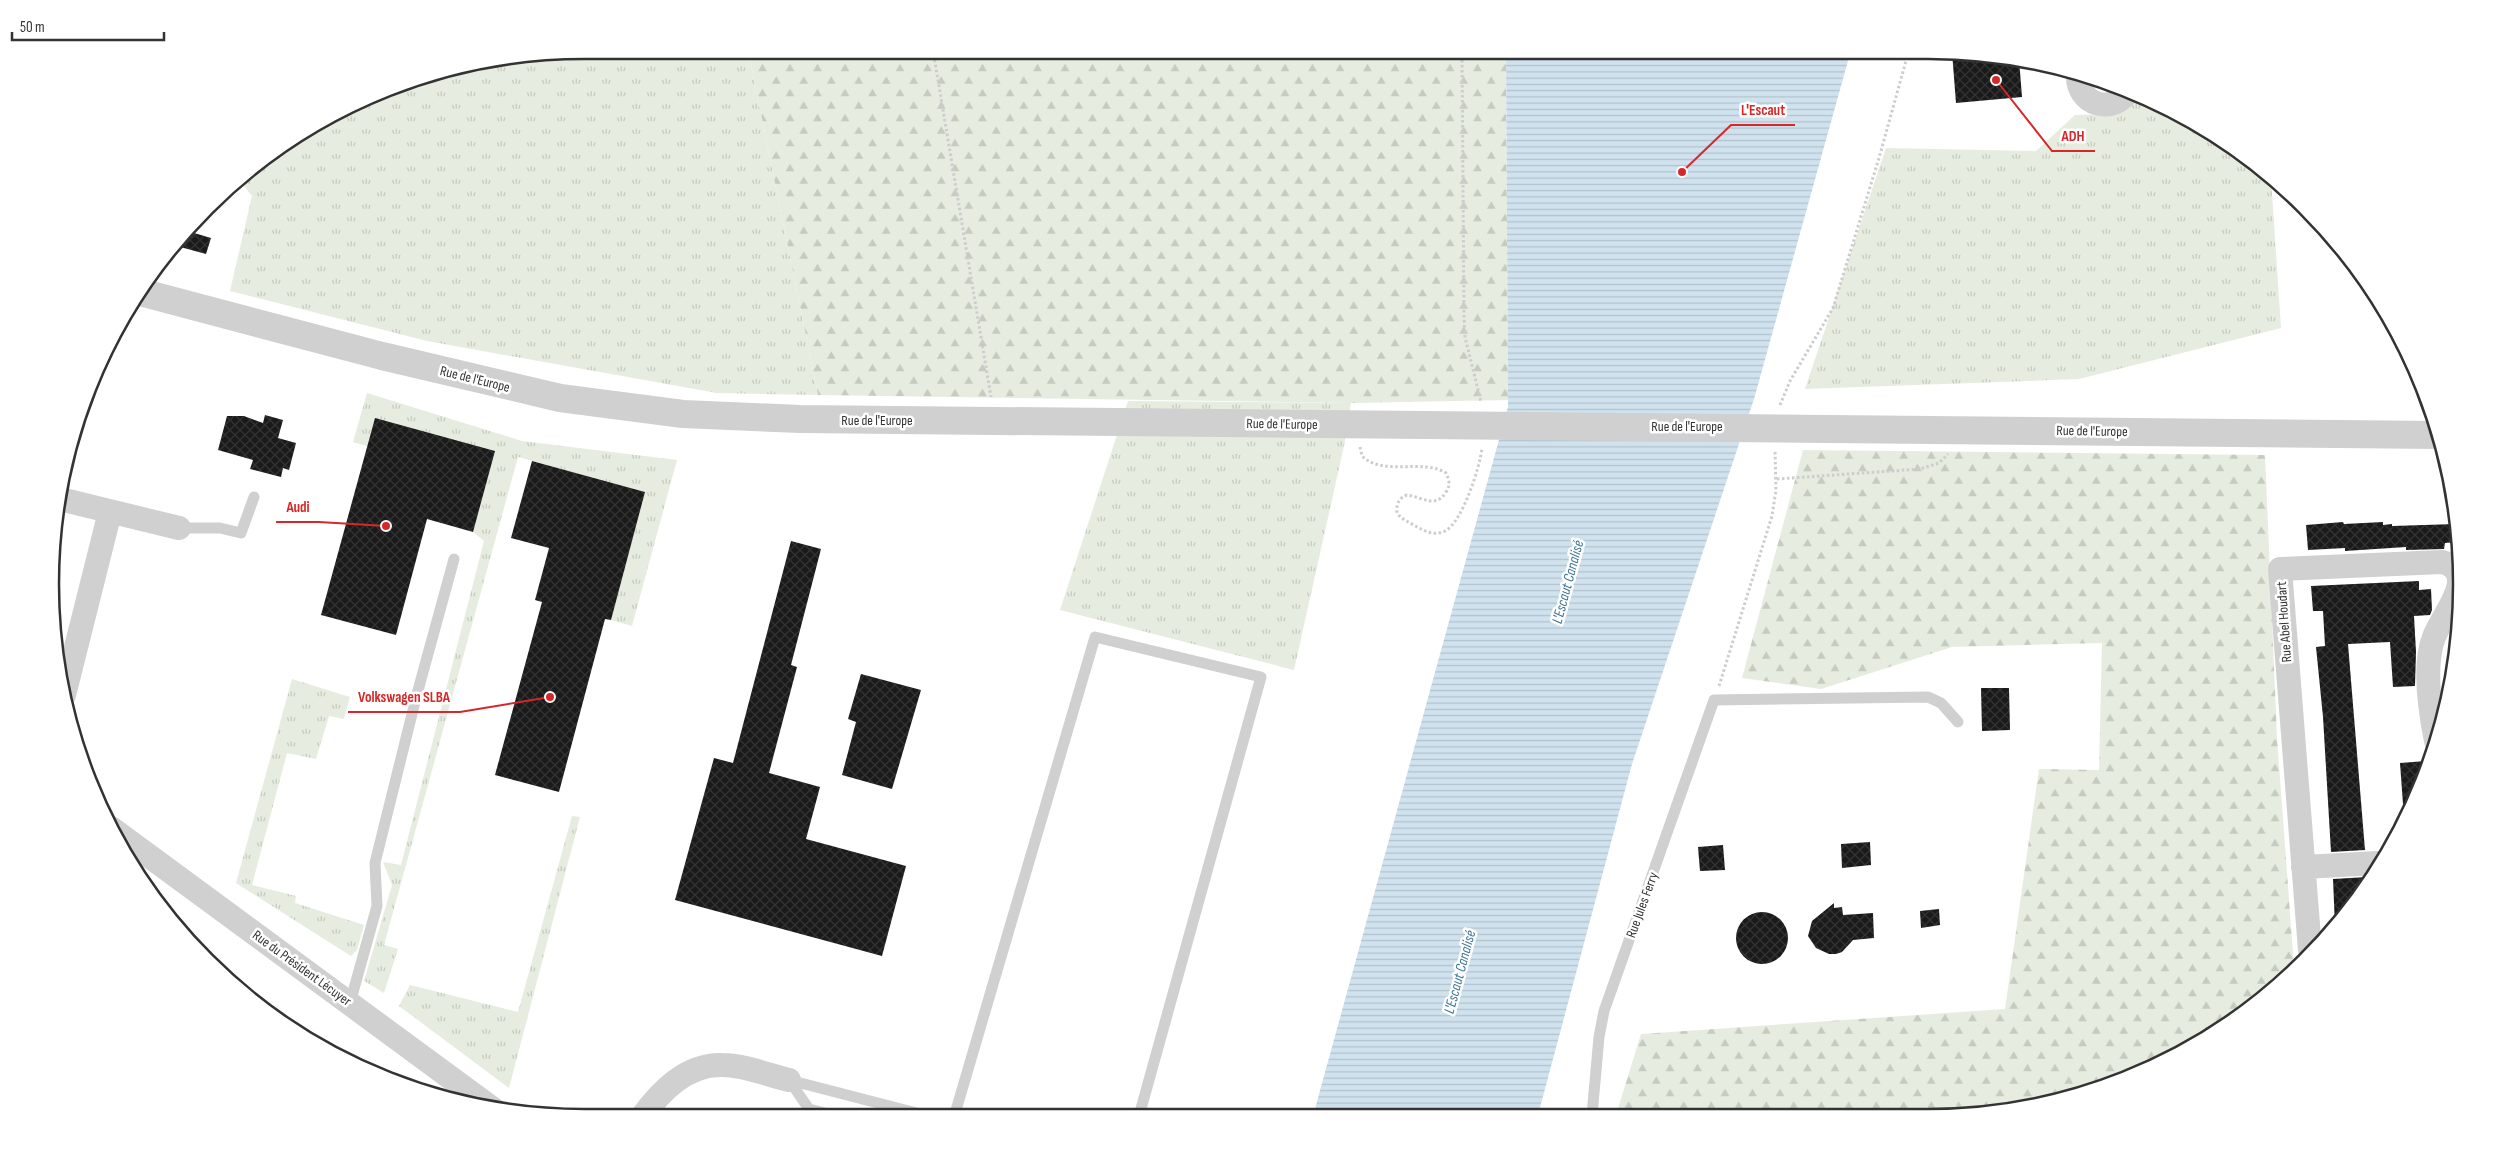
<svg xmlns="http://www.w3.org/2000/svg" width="2512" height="1168" font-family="'Sofia Sans Condensed',sans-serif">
<defs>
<pattern id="grass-tufts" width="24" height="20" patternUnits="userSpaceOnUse" patternTransform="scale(1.25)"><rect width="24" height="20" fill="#e6ecdf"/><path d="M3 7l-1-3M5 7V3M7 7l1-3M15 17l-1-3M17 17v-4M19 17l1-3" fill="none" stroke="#c6cbc0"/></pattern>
<pattern id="forest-firs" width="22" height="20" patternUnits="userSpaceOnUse" patternTransform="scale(1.25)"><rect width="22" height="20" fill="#e6ecdf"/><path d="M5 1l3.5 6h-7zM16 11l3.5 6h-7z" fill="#c6cbc0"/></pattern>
<pattern id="water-rules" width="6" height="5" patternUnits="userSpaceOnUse" patternTransform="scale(1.25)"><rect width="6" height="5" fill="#cfe2ee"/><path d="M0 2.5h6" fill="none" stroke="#b2c2cd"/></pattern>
<pattern id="building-cross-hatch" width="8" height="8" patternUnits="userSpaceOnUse" patternTransform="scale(1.25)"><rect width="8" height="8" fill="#1a1a1a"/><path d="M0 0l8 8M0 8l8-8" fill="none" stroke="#333"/></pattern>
</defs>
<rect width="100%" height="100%" fill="#fff"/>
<path fill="url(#grass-tufts)" d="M584,50h164l70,345 -101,-2 -290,-52 -197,-50 22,-95 -14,-18 79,-57 95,-43 68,-18z
M2138,94l86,46 47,38 10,150 -202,51 -274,10 81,-241 150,3 39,-36 39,-1z
M367,393l155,48 155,19 -45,166 -21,-6 34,-128 -127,-35 -134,488 14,4 -14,44 -20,-12 28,-96 -9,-23 18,3 83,-324 -11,-9 -98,-113 -8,27 -14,-4z
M1128,401l223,2 -7,43 -50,224 -234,-60z
M292,679l58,18 -6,22 -15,-3 -13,43 -29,-6 -35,132 44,11 -1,7 69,22 -7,25 -6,6 -115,-73z
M572,816l8,1 -71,271 -110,-82 11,-21 108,27z"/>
<path fill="url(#forest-firs)" d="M748,50h758l2,350 -157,3 -533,-8z
M1803,450l462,5 12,283 17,229 -41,40 -120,70 -135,36 -382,2 25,-81 364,-25 34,-240 60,1 3,-127 -150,4 -131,42 -79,-11z"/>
<path fill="url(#water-rules)" d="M1506,50h345l-97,349 -122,365 -94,351 -225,1 195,-709z"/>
<path fill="url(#building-cross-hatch)" d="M1952,52l67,7 3,38 -66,6z
M184,230l27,8 -5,16 -33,-9z
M265,415l18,5 -5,18 18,5 -7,27 -6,-2 -2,9 -31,-8 3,-9 -35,-10 9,-34h17l19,7z
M375,418l120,33 -22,81 -46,-13 -31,116 -75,-20z
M532,461l113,31 -34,128 -6,-1 -46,173 -64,-17 47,-173 -7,-2 14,-52 -38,-10z
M2343,522l1,2 39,-2v3l9,-1v2l64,-2 2,18 -13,1 -1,6 -38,1v-3l-61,4v-3l-37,2 -2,-25z
M791,541l30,8 -30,116 6,2 -28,106 51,14 -14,52 100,27 -24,90 -207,-56 39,-142 19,5z
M2419,581v9l12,-1 1,21 -2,5 -16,1 2,36 -1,34 -22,1 -3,-45 -42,2 17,206 -34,2 -8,-135 -7,-70 9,-1 -2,-35h-10l-2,-25z
M861,674l60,16 -29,99 -50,-14 14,-53 -8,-3z
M1981,688h28l1,42 -28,1z
M2426,761l1,10 -6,17 -17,30 -4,-55z
M1870,842l1,23 -29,3 -1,-24z
M1723,845l2,25 -25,1 -2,-24z
M2367,877v5l-15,27 -17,17 -2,-47z
M1834,903v5l8,-1 1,8 30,-2 1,25 -21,2 -11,12 -6,2h-7l-13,-6 -8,-12 4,-15z
M1939,909l1,16 -19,3 -1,-17z
M1736 938a26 26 0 1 1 52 0a26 26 0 1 1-52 0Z"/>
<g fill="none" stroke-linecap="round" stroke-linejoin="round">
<path stroke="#cdcdcd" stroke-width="3" stroke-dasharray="2.5 2.5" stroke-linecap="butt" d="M933,50l58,347
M1462,50l2,267 1,20 16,65
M1780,405l10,-24 43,-73 46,-150 30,-108
M1360,447l2,9c22,21 60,2 84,17 3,7 5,12 0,19 -10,17 -24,5 -39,3 -8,3 -11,9 -10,18 5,7 14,10 22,15 8,4 16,8 26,3 17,-8 35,-64 37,-83
M1777,479l143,-10 19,-6 9,-9
M1719,686l53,-170 4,-26 -1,-40"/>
<path stroke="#d0d0d0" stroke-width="11" d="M179,528h41l21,5 13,-36
M350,1003l27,-97 -2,-43 42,-169 37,-135
M789,1080l143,37
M789,1080l20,29 31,8
M1592,1115l7,-78 5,-26 110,-311 214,-3 13,6 17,19
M954,1117l141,-480 166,40 -122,439
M717,1118h17"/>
<path stroke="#d0d0d0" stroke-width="24" d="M2078,74c-2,31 36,42 51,16
M60,499l119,29
M64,695l46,-183
M111,828l382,281
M2303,867l75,-4
M2310,950l-30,-381 162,-7c9,2 17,8 17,18 1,16 -19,41 -25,57 -11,28 -4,74 2,104
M641,1118c19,-26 45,-54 81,-53 22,0 46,10 67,15"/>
<path stroke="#d0d0d0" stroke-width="28" d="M140,292l242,64 178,42 123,16 117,5 1638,16"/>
</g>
<g text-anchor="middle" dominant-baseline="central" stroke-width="5" stroke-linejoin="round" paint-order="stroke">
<g font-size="14" fill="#333" stroke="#fff">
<text transform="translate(475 379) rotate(14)">Rue de l'Europe</text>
<text x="877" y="420">Rue de l'Europe</text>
<text transform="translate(1282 424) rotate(1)">Rue de l'Europe</text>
<text x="1687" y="426">Rue de l'Europe</text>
<text transform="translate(2092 431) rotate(1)">Rue de l'Europe</text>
<text transform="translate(2284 622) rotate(-94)">Rue Abel Houdart</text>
<text transform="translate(1642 905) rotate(-70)">Rue Jules Ferry</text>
<text transform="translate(302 968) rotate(36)">Rue du Président Lécuyer</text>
</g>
<g font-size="15" font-style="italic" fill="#3f7597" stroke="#fff">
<text transform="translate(1568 582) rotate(-75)">L'Escaut Canalisé</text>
<text transform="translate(1460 972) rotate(-75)">L'Escaut Canalisé</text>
</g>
</g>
<path d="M0 0H2512V1168H0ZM584 59H1928A525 525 0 0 1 2453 584V584A525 525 0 0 1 1928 1109H584A525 525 0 0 1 59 584V584A525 525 0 0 1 584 59Z" fill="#fff" fill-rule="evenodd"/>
<path fill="none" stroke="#333" stroke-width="2.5" d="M584 59H1928A525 525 0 0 1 2453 584V584A525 525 0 0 1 1928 1109H584A525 525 0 0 1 59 584V584A525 525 0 0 1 584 59Z"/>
<path fill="none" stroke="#d62828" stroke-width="2" d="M1682 172L1731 125H1795M1996 80L2052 151H2095M386 526L319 522H276M550 697L460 712H348"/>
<g fill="#d62828" stroke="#fff" stroke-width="2">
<circle cx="1682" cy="172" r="5"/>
<circle cx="1996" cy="80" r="5"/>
<circle cx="386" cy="526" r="5"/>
<circle cx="550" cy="697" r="5"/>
</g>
<g font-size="15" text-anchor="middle" font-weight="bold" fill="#d62828" stroke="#fff" stroke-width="5" stroke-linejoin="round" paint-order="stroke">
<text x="1763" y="115">L'Escaut</text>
<text x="2073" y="141">ADH</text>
<text x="298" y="512">Audi</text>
<text x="404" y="702">Volkswagen SLBA</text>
</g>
<path d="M12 32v8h152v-8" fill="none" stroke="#333333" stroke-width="2.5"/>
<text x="20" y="32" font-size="15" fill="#333333" stroke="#ffffff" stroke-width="4" paint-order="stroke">50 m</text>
</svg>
